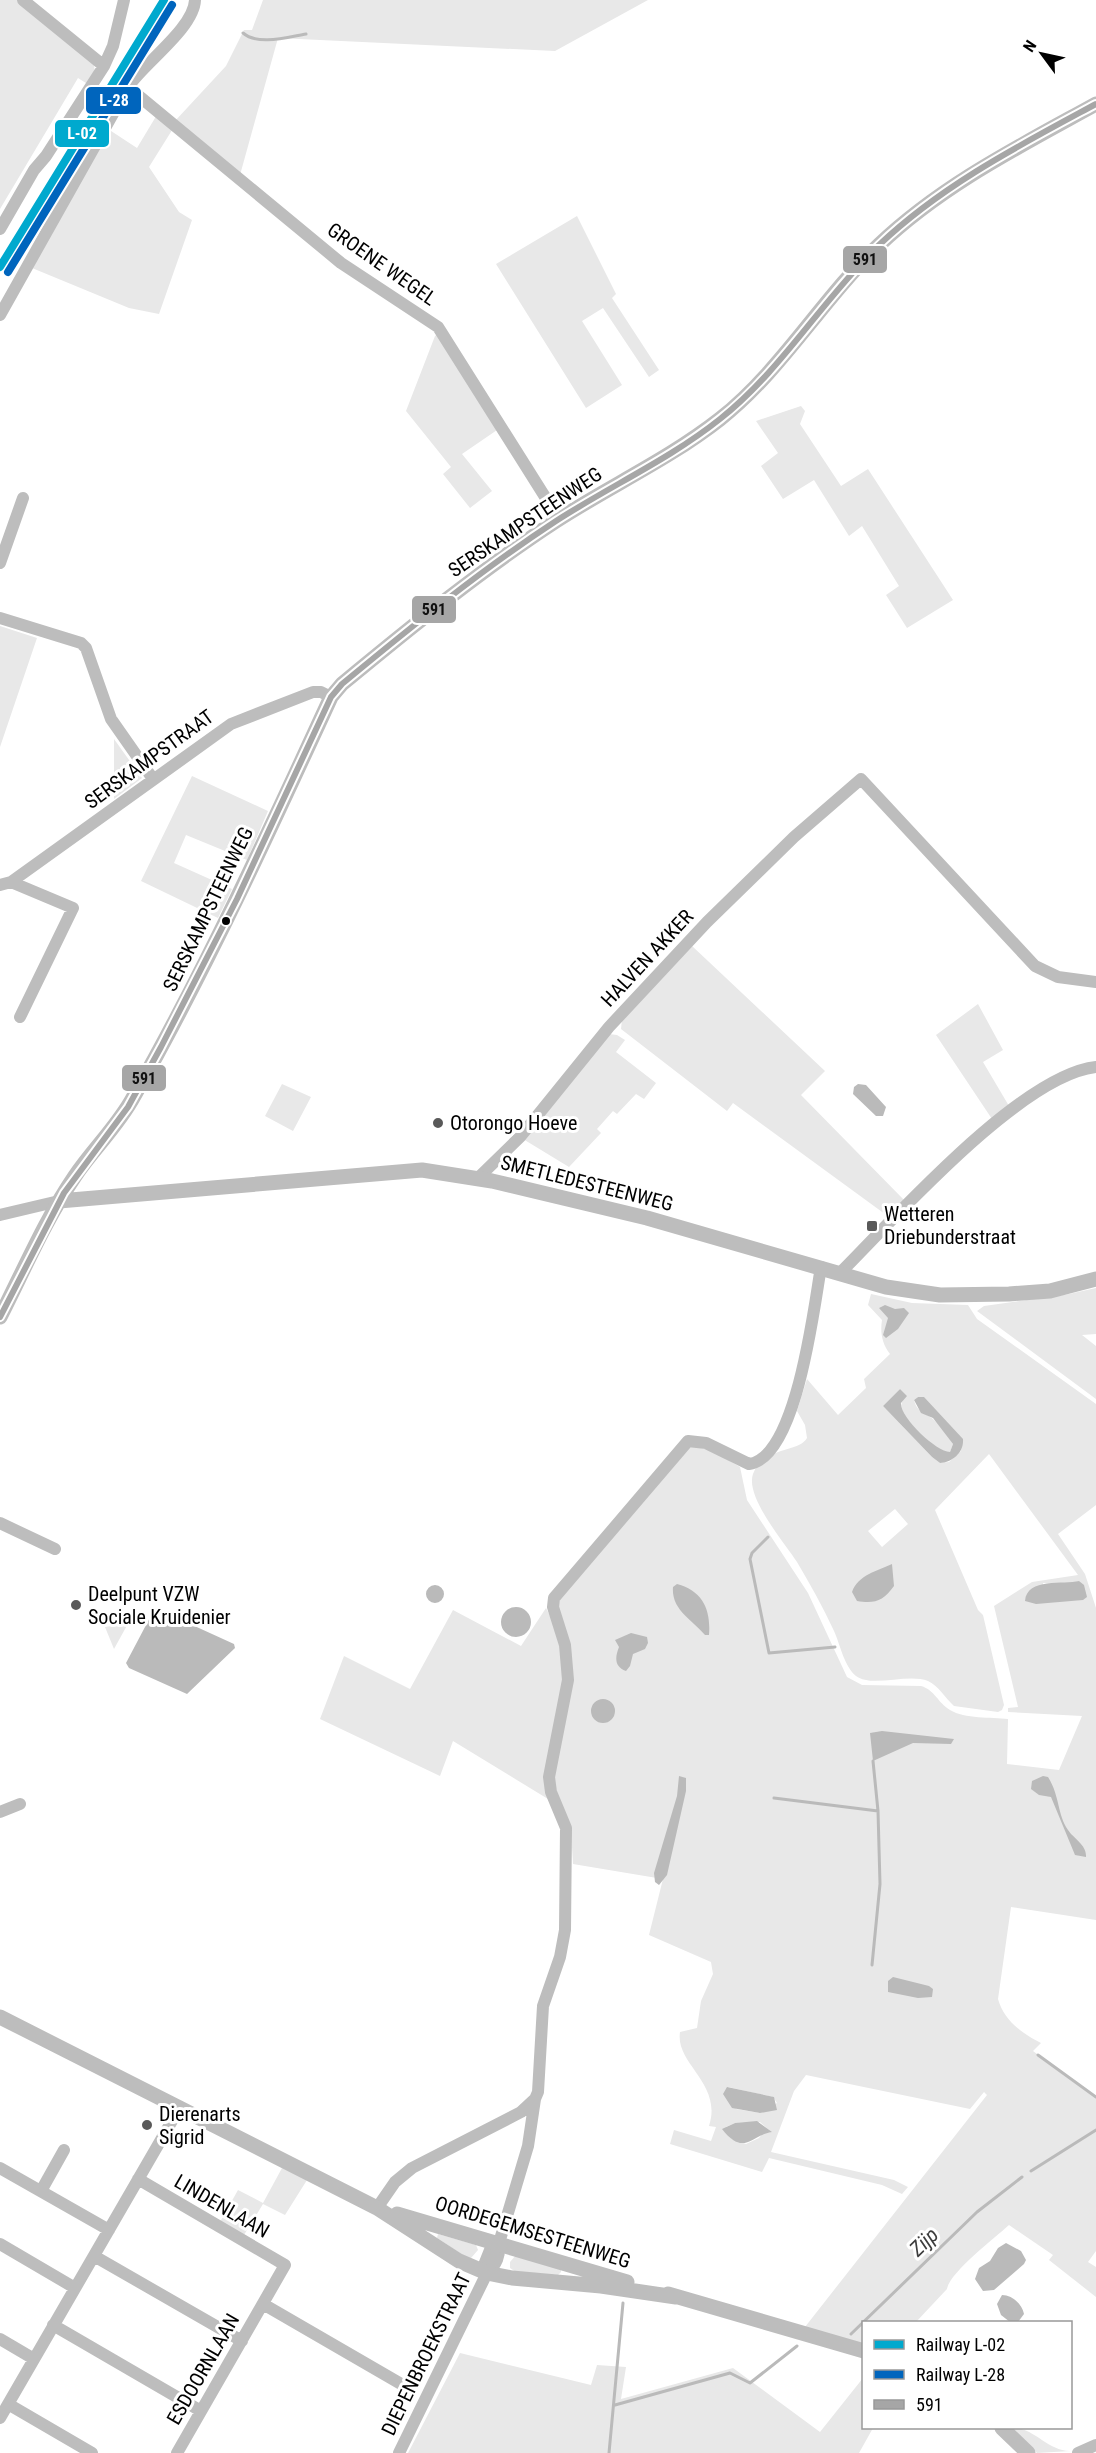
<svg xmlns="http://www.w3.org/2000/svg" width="1096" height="2453" font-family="'Roboto Condensed',sans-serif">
<rect width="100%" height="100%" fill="#fff"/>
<path fill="#e8e8e8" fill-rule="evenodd" d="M0,0h18l76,64 1,10 -6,11 -11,-7 -78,131z
M263,0h385l-93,51 -277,-13 -38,137 -65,-54 51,-55 18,-36h8z
M158,113l16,14 -25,40 30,45 13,8 -33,94 -30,-6 -97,-40 76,-139 29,19z
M577,216l39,78 -4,4 47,72 -10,7 -46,-69 -21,13 40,64 -36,23 -90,-144z
M439,333l61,95 -38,26 30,37 -22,17 -27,-34 8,-7 -45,-56 29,-75z
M801,406l4,5 -5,13 41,62 27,-17 85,131 -46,28 -21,-33 13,-9 -37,-60 -13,10 -35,-56 -31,19 -22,-33 17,-13 -22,-32z
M0,626l37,12 -37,109z
M114,739l28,39 -28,21z
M192,776l76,35 -21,49 -61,-25 -12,28 58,26 -14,29 -77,-37z
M691,945l134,126 -24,24 104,106 -16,16 -156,-114 -6,8 -106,-82 1,-10z
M978,1004l25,46 -20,12 26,44 -17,13 -56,-84z
M609,1034l8,1 8,5 -9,12 40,31 -12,16 -8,-5 -19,20 -4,-3 -16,18 4,4 -32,34 -46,-28z
M282,1084l29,13 -18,34 -28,-15z
M1096,1288v46l-14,1 14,11v53l-119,-88 7,-5 85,-12z
M871,1294l41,9 56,2 9,14 119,85v101l-38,29 27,40 11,34v312l-85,-13 -13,92c6,22 25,35 43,44l-8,8 63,47v153l-8,11 8,5v30l-47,-37 4,-5 -44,-30c-14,13 -59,47 -62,64l-31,33h-52l-1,22 -58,-17 182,-232 -3,-3 -14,17 -164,-34 -12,16 -23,61 123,28 14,7 -6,7 -20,-9 -113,-27 -7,14 -92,-28 4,-14 37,11 5,-14 -7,-1c14,-43 -34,-62 -29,-94l17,-4 4,-27 12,-27 -2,-12 -62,-27 14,-56 -90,-15 -2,-34 -14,-36 -3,-20 13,-72 -9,-98 4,-10 120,-142 11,-6 20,5 27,16 7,33 61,93 39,84 15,8 59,1c14,4 17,17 29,24 15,9 41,7 58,9l-1,45 52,6 23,-54 -74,-4v-4l10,-1 -24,-101 38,-24 46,-7 -89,-121 -54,56 43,100 5,5 21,90 -2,5 -4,2 -44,-6c-9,-8 -15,-20 -26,-25 -20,-8 -56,7 -72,-5 -12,-10 -16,-32 -22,-45 -11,-24 -24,-47 -37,-69 -13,-20 -52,-65 -44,-88 10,-28 46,-21 54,-36l-2,-13 -8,-14 10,-32 31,36 28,-27 -2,-9 26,-25c-8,-10 -10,-22 -8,-34l-14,-15zM900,1389l3,10 -3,10c9,14 32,44 50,43l3,-8c-5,-8 -11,-18 -19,-24 -8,-8 -17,-7 -20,-20l4,-3 43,54 -12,11 -9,1 -8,-6 -49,-51zM895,1509l13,15 -26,23 -14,-16zM1079,1581l5,10 -20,9 -20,3 -1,-20 27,1zM728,2087l45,10 4,6 -17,10 -24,-4zM760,2122l11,10 -8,1 -4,5 -13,6 -14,-5 -6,-12 9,-4z
M546,1608l13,26 6,38 -17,127 -95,-58 -13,35 -120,-57 24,-63 66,33 43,-79 68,36z
M130,1620l-16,29 -9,-22 19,-3z
M282,2168l25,12 -22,35 -22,-11 -19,31 -24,-13 18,-32 25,13z
M438,2234l38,11 2,5 -7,8 -5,-1 -29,-19z
M516,2255l45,14v3l-3,3 -42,-3 -6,-4v-6z
M460,2353l131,32 6,-20 29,2 -5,32 112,-31 87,64 43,-54 1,50h9l-14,25h-451z
M1012,2428c22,-1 36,24 59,23l-34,2z"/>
<path fill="#bababa" d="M858,1084l8,1 20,22 -3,9h-7l-23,-22 1,-7z
M885,1305l10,4 9,-1 5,5 -11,16 -12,9 -3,-3 5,-17 -9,-10z
M900,1389l7,7 -6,7c-2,13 35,49 49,49l3,-8 -20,-26 -12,-5 -7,-13 4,-3h6l39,42c1,13 -10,23 -23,24l-8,-6 -49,-51z
M892,1564l2,22c-11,15 -19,18 -37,15l-5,-9c6,-17 25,-21 40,-28z
M1079,1581l5,4 3,12 -4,3 -47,4 -11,-3c2,-24 39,-16 54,-20z
M677,1584c26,7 34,26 32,51h-4c-12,-15 -34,-25 -32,-48z
M426 1594a9 9 0 1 1 18 0a9 9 0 1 1-18 0Z
M501 1622a15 15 0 1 1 30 0a15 15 0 1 1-30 0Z
M155,1608l79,36 1,4 -48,46 -58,-26 -3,-5z
M631,1633l16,4 1,6 -3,6 -12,5 -3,12 -4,5c-12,-4 -11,-14 -7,-24l-4,-7z
M591 1711a12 12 0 1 1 24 0a12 12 0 1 1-24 0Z
M882,1731l72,8 -3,5 -38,-1 -40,18 -3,-28z
M679,1776l7,2v13l-19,84 -8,10 -4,-3 -1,-9 23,-77z
M1043,1776l5,1c12,19 9,37 20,53 6,9 19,15 18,27l-11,-2 -24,-58 -12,-2 -8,-6 1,-8z
M893,1977l36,9 4,3 -1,8 -14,1 -30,-6v-11z
M727,2087l47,10 3,13 -17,3 -28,-5 -9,-14z
M757,2121l15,11c-21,3 -28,25 -50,-3l13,-6z
M1006,2243l15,8 5,9 -2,4 -30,26 -11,1 -8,-12 4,-11 11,-7 8,-13z
M1002,2295c10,0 20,9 22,19l-6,8h-8l-9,-7 -4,-11z"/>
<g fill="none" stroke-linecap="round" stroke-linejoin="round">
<path stroke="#bababa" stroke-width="3" d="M243,33c15,13 45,4 63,1
M768,1537l-16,16 -2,6 19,94 66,-6
M774,1798l104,13
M872,1965l8,-81 -2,-73 -5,-50
M1038,2055l58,42
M1031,2171l65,-41
M851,2334l126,-122 45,-35
M615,2405l115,-32 20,10 47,-37
M609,2453l14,-150"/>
<path stroke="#bdbdbd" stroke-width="12" d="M23,0l81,66
M128,87l213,176 97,64 121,192
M0,229l34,-59 12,-14 58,-90 9,-20 11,-46
M0,315l128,-228c16,-24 66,-59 67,-87
M0,563l23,-65
M0,618l81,25 5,5 25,71 42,60
M11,882l62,26 -53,109
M0,885l11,-3 220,-158 82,-32h8l10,5
M478,1178l42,-41 89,-110 98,-105 87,-85 67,-58 174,187 23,11 38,5
M0,1215l59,-14
M840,1273c54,-54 181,-198 256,-206
M0,1523l55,26
M0,1812l20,-8
M0,2168l109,62
M138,2179l147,86 -108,188
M41,2191l23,-41
M377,2208l18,-26 17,-14 109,-56 14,-13 3,-7 5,-86 17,-49 5,-27 1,-102 -15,-36 -2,-15 19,-97 -3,-35 -12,-38 1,-9 134,-157 18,2 43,21c48,-6 65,-158 72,-197
M0,2244l75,44
M94,2256l148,85
M487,2273l-3,-8 6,-15 9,-7
M263,2304l145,84
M53,2325l148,86
M0,2339l34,20
M8,2404l84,49
M0,2418l180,-311
M399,2453l88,-180c10,-9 13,-17 12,-30l29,-97 7,-47
M1078,2453l18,-8"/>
<path stroke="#bdbdbd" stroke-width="15" d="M59,1201l363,-31 70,11 155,37 239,69 54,8 69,-1 41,-3 46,-12
M0,1317c24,-47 45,-97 75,-141 18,-27 43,-50 59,-80 73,-129 135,-264 197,-399l11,-13c69,-57 139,-114 214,-163 54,-35 113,-62 164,-102 61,-48 102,-120 159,-174 63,-60 141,-99 217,-141
M0,2017l377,191 82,53 28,12 25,5 89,8 75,11
M397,2214l230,68
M668,2294l196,57
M1002,2428l26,25"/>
<g stroke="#fff" stroke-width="10">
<path id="bus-1" d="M0,1317l64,-124 64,-86 33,-60 76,-148 94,-202 11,-13c69,-57 139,-114 214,-163 54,-35 114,-62 164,-102 62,-49 102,-119 159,-174 63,-60 141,-100 217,-141"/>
</g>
<use href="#bus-1" stroke="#a6a6a6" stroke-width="6"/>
<g stroke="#fff" stroke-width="12">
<path id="rail-1" d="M0,267l164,-267"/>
</g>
<g stroke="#fff" stroke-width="12">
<path id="rail-2" d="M8,272l164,-267"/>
</g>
<use href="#rail-1" stroke="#00a9ce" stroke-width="8"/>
<use href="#rail-2" stroke="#0065bd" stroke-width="8"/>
</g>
<circle fill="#000" stroke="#fff" stroke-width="2" cx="226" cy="921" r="5"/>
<g fill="#595959" stroke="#fff" stroke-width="2">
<circle cx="438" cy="1123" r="6"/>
<rect x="866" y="1220" width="12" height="12" rx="3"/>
<circle cx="76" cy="1605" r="6"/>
<circle cx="147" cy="2125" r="6"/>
</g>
<g text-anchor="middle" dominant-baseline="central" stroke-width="6" stroke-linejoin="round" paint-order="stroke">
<g font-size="20" fill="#000" stroke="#fff">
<text transform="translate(382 264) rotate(35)">GROENE WEGEL</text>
<text transform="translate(525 522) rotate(-34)">SERSKAMPSTEENWEG</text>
<text transform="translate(149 759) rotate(-36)">SERSKAMPSTRAAT</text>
<text transform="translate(208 909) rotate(-64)">SERSKAMPSTEENWEG</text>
<text transform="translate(647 958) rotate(-47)">HALVEN AKKER</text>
<text transform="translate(587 1183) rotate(14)">SMETLEDESTEENWEG</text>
<text transform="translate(222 2206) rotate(30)">LINDENLAAN</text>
<text transform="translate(533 2232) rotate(17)">OORDEGEMSESTEENWEG</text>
<text transform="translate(426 2354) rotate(-64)">DIEPENBROEKSTRAAT</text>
<text transform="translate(203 2369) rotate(-60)">ESDOORNLAAN</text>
</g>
<g font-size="20" fill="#000" stroke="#fff" text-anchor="start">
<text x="450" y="1123">Otorongo Hoeve</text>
<text x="884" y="1214">Wetteren<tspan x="884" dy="23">Driebunderstraat</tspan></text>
<text x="88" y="1594">Deelpunt VZW<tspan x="88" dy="23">Sociale Kruidenier</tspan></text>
<text x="159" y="2114">Dierenarts<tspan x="159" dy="23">Sigrid</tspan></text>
</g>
<g font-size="21" font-style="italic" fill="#3e3e3e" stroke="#fff">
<text transform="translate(924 2242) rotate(-44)">Zijp</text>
</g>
</g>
<g stroke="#fff" stroke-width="2">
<rect x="85" y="86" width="57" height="29" rx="6" fill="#0065bd"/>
<rect x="54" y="119" width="56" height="29" rx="6" fill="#00a9ce"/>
<rect x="842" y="245" width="46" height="29" rx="6" fill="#a6a6a6"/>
<rect x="411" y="595" width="46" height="29" rx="6" fill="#a6a6a6"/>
<rect x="121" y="1064" width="46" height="28" rx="6" fill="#a6a6a6"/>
</g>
<g font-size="16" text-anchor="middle" font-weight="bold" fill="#fff">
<text x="114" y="106">L-28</text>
<text x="82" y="139">L-02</text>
</g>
<g font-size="16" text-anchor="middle" font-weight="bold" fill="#111">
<text x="865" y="265">591</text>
<text x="434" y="615">591</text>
<text x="144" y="1084">591</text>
</g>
<rect x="862" y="2321" width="210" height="108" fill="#ffffff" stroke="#999999" stroke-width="1.5"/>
<rect x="874" y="2340" width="30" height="9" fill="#00a9ce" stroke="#999999" stroke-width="1.5"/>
<text x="916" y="2351" font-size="18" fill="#000000">Railway L-02</text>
<rect x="874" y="2370" width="30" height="9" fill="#0065bd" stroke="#999999" stroke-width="1.5"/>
<text x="916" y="2381" font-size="18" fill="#000000">Railway L-28</text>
<rect x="874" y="2400" width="30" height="9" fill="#a6a6a6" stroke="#999999" stroke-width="1.5"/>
<text x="916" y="2411" font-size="18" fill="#000000">591</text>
<g transform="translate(1042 54) rotate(303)" stroke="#ffffff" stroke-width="4.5" paint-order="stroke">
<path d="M0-4.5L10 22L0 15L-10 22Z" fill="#000000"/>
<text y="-9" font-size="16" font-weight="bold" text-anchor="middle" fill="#000000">N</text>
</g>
</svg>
